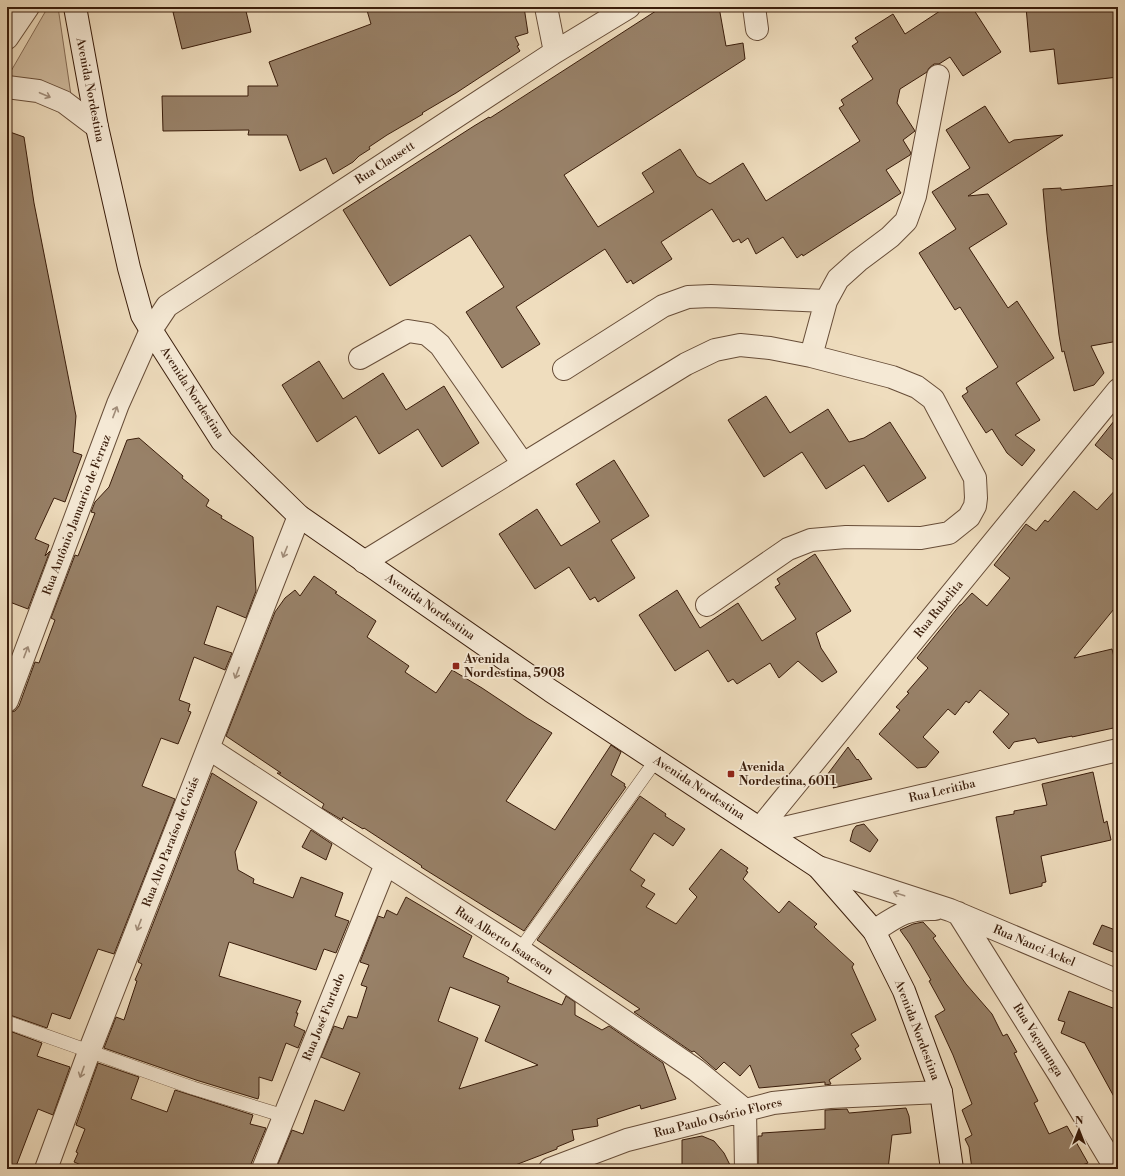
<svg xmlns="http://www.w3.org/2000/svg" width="1125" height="1176" font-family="'Libre Bodoni',serif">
<rect width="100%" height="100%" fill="#efddbe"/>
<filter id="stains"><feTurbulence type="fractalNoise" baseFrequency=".005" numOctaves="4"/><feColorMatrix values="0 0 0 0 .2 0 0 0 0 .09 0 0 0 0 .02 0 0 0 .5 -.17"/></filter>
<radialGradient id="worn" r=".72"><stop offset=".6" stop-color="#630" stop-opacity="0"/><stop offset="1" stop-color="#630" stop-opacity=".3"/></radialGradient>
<path fill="#d0bca0" stroke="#856c56" d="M48,7h10l14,95 -65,-24z"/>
<path fill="#988168" stroke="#3a1d0b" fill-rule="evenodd" d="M196,7h49l6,25 -69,17 -9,-37z
M366,7h158l4,26 -13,4 4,8 -2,1 3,5 -64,42 -34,20 1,1 -36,21 -18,12 1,2 -11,7 -6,6 -20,12 -7,-16 -26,13 -13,-36h-39l1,-5 -86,1 -1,-35h86v-10h30l-9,-24 102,-38z
M662,7h57l7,39 17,-3 2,16 -181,116 34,52 56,-35 -12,-19 38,-24 17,27 13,8 33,-21 23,38 94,-60 -21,-33 5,-3 -3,-5 32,-21 -21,-33 6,-4 -3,-4 38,-24 12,20 41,-27h26l29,45 -38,24 -13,-19 -11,7h-5l-5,4 -2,4 -27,17 -3,14 18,28 -12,9 8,13 -1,2 -24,15 15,23 -98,63 -1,-2 -5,4 -14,-21 -27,17 -8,-16 -7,5 -2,-4 -6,3 -21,-33 -51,33 11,17 -39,25 -2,-4 -4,3 -22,-34 -89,58 24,37 -38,24 -36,-56 38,-25 -34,-52 -80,51 -47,-76 131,-84 15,-9 1,1z
M1026,7h92v70l-60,7 -4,-35 -24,3z
M985,106l24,37 5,-3 49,-5 -95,61 20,-2 19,30 -38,24 39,60 9,-7 37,57 -38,25 24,37 -25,15 20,15 -13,16 -15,-13 -15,-24 -6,4 -24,-37 6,-4 -2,-4 32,-21 -38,-60 -5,3 -36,-57 37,-24 -24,-37 38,-24 -24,-38z
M7,131l17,6 10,66 42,213 -3,36 9,3 -17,47 -11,-4 -19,41 14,6 -4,11 5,-5 -22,58 -21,-8z
M1118,185v156l-27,5 13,27 -10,12 -20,6 -10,-40 -2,1 -3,-17 -12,-101 -4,-45 18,-1v2z
M319,361l24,38 40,-26 23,37 38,-24 35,57 -37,24 -24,-38 -39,25 -23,-38 -39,26 -35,-57z
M766,396l24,37 38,-24 21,33 15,-4 26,-16 36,56 -38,24 -24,-37 -38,24 -24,-37 -38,25 -36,-57z
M1118,416v48l-23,-19z
M139,438l44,38 -1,2 27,22 -3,6 16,10 -1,2 32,19 3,54 -10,27 -29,-12 -13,38 28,9 -7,17 -31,-13 -15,43 11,4 -2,7 3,1 -13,32 -17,-6 -19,48 33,13 -61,155 -16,-5 -28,70 -18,-6 -5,15 -40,-14v-301l8,-2 4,-5 16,-44 4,1 16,-43 -4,-2 24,-63 3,1 17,-43 -4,-1 4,-10 14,-15 18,-47z
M614,460l35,56 -38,24 24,38 -37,24 -3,-5 -5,3 -21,-33 -34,22 -36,-55 38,-25 24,37 39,-24 -24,-38z
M1118,487v117l-44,54 38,-9 6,24v54l-46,10v-1l-34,7 -3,-5 -21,4 -5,7 -16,-17 16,-18 -29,-24 -11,13 -3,-2 -11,14 -7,-6 -25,28 16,15 -13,15 -9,1 -38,-34 21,-24 -4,-3 13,-14 -2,-1 21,-24 -11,-10 43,-53h1l11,-12 15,13 23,-28 -16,-13 32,-41 10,7 9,-11 3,2 26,-31 23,19z
M815,554l36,57 -35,22 5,15 16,24 -15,10 -24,-21 -19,17 -9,-15 -33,21 -4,-5 -5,3 -20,-32 -33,21 -36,-56 38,-25 23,38 38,-25 24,38 34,-22 -21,-32 5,-3 -3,-5z
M314,576l23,16 -2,1 41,28 -9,16 42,29 -4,6 31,21 16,-23 30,18 45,30 25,15 -46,68 49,29 56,-85 10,7 -10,23 14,9 -1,2 2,1 -102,144 -103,-64 1,-1 -58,-38 -1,1 -20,-12 -1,3 -20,-12 2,-4 -47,-31h4l-55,-37 49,-124 10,-14 10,-8 5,6z
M848,747l9,13 1,-1 14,20 -39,9 2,-3 -8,-10z
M1093,772l11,51 3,-2 4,19 -70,16 5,26 -4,1v3l-32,8 -14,-77 18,-3v-3l33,-6 -5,-21z
M212,773l45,29 -22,50 3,18 16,9 -1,4 40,15 8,-21 42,16 -8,23 14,5 -13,32 -12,-4 -8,21 -87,-28 -10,34 82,25 -5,12h2l-4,13 11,5 -7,17 -12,-5 -14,38 -13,-4v18l-1,4 -62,-19 -92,-32 12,-31 8,3 13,-39 -2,-1 7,-16 -4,-2z
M640,796l26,18 -1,2 20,13 -12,17 -19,-13 -24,37 15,10 -4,6 14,8 -9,13 30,17 21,-27 -8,-8 32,-40 27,19 -2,3 2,1 -5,7 36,34 10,-12 28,23 -3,3 40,37 -2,3 24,53 -25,14 8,12 -4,3 6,10 -32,21 2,4 -6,1v-3l-66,6 -9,-23 -10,11 -16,-14 -8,8 -22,-19 -2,1 -58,-40 6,-3 -103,-69z
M864,824l14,16 -8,12 -20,-11 3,-11 3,-4z
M311,830l21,14 -6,16 -24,-13z
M406,897l66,39 -9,21 41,18 5,3 -2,4 55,23 4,-9 9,6v13l27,15 7,-4 54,37 13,36 -35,10 -1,-4 -43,14 1,7 -26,4 2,10 -17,7v2l-52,20h-229l16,-39 11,4 12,-34 29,11 16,-38 -39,-16 13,-31 9,3 5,-13 9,2 10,-31 -6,-2 8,-20 -9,-3 18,-46 6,2 3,-8 10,5zM450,987l50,19 -15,35 53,24 -79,24 19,-51 -40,-17z
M923,922l13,14 -3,2 33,46 26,30 11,22 4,-2 10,18 -3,1 24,48 -4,2 15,31 18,-8 21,37 -6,2 3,4h-113l-3,-22 -4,-8 7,-4 -10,-25 10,-6 -19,-49 -18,-39 10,-6 -16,-29 2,-1 -21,-36 -10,-14 13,-6z
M1102,925l16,6v23l-25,-10z
M1069,991l49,19v94l-34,-62v1l-23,-10 4,-11 -7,-2z
M7,1030l35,13 -5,13 33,11 -17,48 -15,-6 -23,60h-8z
M98,1063l41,14 -8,22 36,13 8,-22 78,25 -3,9 16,4 -15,36v5h-160l-17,-7 4,-9 -2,-1 9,-23 -9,-4z
M906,1108l3,8 2,17 -19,2 -4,34h-130v-33h4v-3l63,-4v-19l22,-1 2,4z
M702,1136l12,5 10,12 8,16h-50v-29z"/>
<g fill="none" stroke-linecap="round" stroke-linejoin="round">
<g stroke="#674d38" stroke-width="14">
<path id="lane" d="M520,950l136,-190
M7,1022l186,66 91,28"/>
</g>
<g stroke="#674d38" stroke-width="24">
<path id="street" d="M546,7l9,45
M754,7l3,22
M7,38l21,-31
M7,87l31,4 26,11 33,25
M811,356l15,-55 12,-22 20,-18 32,-24 16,-16 9,-25 23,-120
M360,358l48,-27 19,3 13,11 83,119
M564,369l99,-63 25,-9 23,-1 115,5
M364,562l322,-198 29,-14 25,-5 30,3 41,8 81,21 25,10 16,12 42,79 1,20 -1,8 -6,11 -20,16 -28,5 -75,-1 -35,3 -23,9 -81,56
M7,701l111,-297 33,-74 16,-24 388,-254 74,-45
M208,748l178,116 134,86 176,120 49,40 1,59
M760,828l358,-438
M767,832l351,-82
M818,867l132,43 168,71
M958,913l101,161 57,95
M874,931c23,-15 32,-23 61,-22
M46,1169l43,-117 210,-536
M263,1169l123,-305
M550,1169l77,-29 146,-37 57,-6 111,-5"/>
</g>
<g stroke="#3a1d0b" stroke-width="24">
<path id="secondary" d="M75,7l22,120 32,141 13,47 9,15 71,111 77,75 252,175 267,176 56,64 30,60 37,101 11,77"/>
</g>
<use href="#lane" stroke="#f5e9d5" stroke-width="13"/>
<use href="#street" stroke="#f5e9d5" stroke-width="22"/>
<use href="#secondary" stroke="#f5e9d5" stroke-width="22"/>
</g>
<defs><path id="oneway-shaft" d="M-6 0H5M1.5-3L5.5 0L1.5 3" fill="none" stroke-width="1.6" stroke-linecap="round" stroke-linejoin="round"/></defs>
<g stroke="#a18d7a">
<use href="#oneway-shaft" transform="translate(45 95) rotate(23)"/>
<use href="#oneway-shaft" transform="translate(115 412) rotate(-69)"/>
<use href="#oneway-shaft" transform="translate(285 552) rotate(112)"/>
<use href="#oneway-shaft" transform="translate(26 652) rotate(-69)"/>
<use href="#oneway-shaft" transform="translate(237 673) rotate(111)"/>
<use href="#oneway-shaft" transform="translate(899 894) rotate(-162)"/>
<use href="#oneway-shaft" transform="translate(139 925) rotate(111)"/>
<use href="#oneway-shaft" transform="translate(82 1072) rotate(110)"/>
</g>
<g fill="#8f2418" stroke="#f5e9d5" stroke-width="1.5">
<rect x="452" y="662" width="8" height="8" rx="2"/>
<rect x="727" y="770" width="8" height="8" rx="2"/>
</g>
<g text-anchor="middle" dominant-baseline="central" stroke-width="3.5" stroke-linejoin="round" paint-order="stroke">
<g font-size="12" fill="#3a1d0b" stroke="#f5e9d5">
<text transform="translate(90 90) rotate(79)">Avenida Nordestina</text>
<text transform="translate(385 163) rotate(-33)">Rua Clausett</text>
<text transform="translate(192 393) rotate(57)">Avenida Nordestina</text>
<text transform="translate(77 515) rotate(-69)">Rua Antônio Januario de Ferraz</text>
<text transform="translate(430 607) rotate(35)">Avenida Nordestina</text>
<text transform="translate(939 609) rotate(-51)">Rua Rubelita</text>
<text transform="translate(699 788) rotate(33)">Avenida Nordestina</text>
<text transform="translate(942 791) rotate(-13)">Rua Leritiba</text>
<text transform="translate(171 842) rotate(-69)">Rua Alto Paraíso de Goiás</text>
<text transform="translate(504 941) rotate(33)">Rua Alberto Isaacson</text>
<text transform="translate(1034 946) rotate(23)">Rua Nanci Ackel</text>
<text transform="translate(324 1017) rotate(-68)">Rua José Furtado</text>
<text transform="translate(917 1030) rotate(69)">Avenida Nordestina</text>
<text transform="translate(1038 1040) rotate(58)">Rua Vaçununga</text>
<text transform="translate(718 1118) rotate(-14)">Rua Paulo Osório Flores</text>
</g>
<g font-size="12" font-weight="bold" fill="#3a1d0b" stroke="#f5e9d5" text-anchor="start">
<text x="464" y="659">Avenida<tspan x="464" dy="14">Nordestina, 5908</tspan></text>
<text x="739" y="767">Avenida<tspan x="739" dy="14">Nordestina, 6011</tspan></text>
</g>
</g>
<rect width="1125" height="1176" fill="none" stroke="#efddbe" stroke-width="24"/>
<rect x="8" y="8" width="1109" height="1160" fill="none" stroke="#3a1d0b" stroke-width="2"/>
<rect x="12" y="12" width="1101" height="1152" fill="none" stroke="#3a1d0b"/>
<g transform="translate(1079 1130)" stroke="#f5e9d5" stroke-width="3" paint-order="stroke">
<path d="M0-3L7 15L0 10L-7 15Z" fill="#3a1d0b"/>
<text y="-6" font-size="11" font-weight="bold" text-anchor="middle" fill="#3a1d0b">N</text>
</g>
<rect width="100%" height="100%" filter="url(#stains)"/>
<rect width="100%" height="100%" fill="url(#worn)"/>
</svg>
